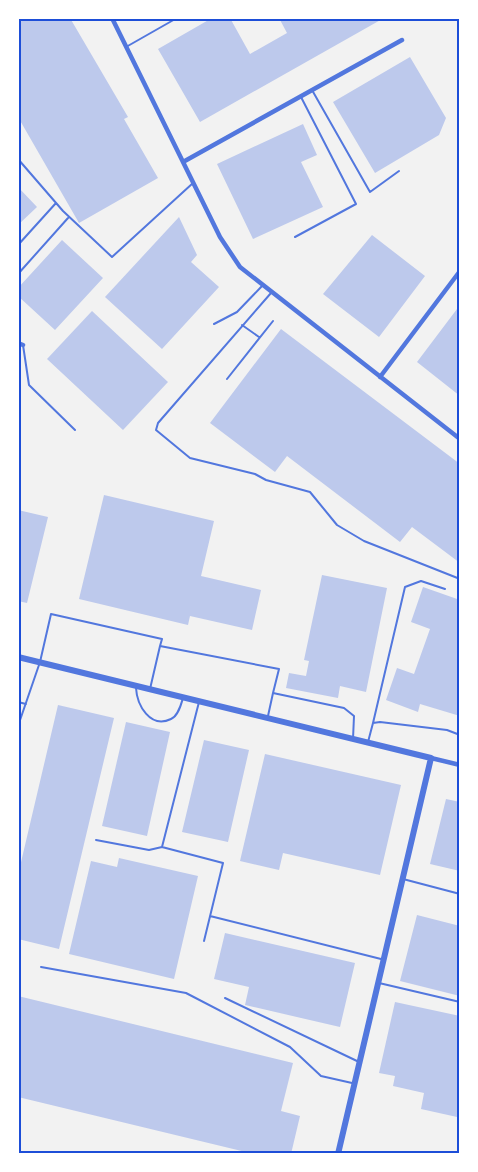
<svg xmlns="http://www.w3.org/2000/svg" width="478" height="1172" font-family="'DejaVu Sans',sans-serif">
<rect width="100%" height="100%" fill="#f2f2f2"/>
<path fill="#bdc9ec" d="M27,18h43l58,99 -4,2 34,59 -79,45 -61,-106v-94z
M212,18h18l20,36 37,-21 -8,-15h105l-184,104 -42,-73z
M410,57l36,61 -7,17 -64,38 -42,-71z
M303,124l14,31 -16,7 22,45 -70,32 -36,-75z
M18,187l19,20 -19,18z
M179,217l18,38 -6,7 28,25 -57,62 -57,-52z
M372,235l53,41 -46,61 -56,-43z
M62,240l41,38 -48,52 -37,-34v-8z
M460,305v91l-43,-34z
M92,311l76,71 -45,48 -76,-71z
M281,329l179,135v99l-48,-36 -12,15 -113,-86 -12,16 -65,-49z
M104,495l110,26 -13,55 60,14 -9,40 -62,-14 -2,9 -109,-26z
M18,510l30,7 -21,86 -9,-2z
M322,575l65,13 -21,104 -26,-6 -2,12 -52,-10 3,-15 17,3 3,-15 -5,-1z
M423,587l37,13v116l-40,-12 -2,8 -32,-12 11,-32 17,6 16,-45 -19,-7z
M58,705l56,13 -55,231 -41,-10v-64z
M126,722l44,10 -23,104 -45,-10z
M204,740l45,10 -21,92 -46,-10z
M265,754l136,31 -21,90 -97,-22 -4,17 -39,-9z
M446,799l14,3v69l-30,-7z
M119,858l79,18 -24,103 -105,-25 22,-93 26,6z
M417,915l43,11v70l-60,-15z
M225,933l130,30 -15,64 -95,-22 4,-18 -35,-8z
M18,996l275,67 -12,48 19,5 -9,38h-37l-236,-57z
M395,1002l65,14v88l-3,13 -36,-8 3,-16 -31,-7 2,-10 -16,-3z"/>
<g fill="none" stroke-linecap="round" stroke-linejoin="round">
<path stroke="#5277de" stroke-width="2" d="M126,47l51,-29
M312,90l58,102 29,-21
M18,159l45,52 49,46 81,-74
M295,237l61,-33 -55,-107
M18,245l38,-42
M18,274l50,-56
M271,293l-113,130 -2,7 34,28 65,16 11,6 44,12 27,33 27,16 96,38
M214,324l23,-12 25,-26
M242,325l17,12
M23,345l6,40 46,45
M227,379l46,-58
M136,688c1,17 14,41 35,31 7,-3 10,-14 12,-21
M150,689l10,-43 119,23 -6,24
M18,702l8,2
M199,702l-37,145 61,16 -19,78
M268,716l5,-23 71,15 10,8 -1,23
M373,723l32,-136 16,-6 24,8
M18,726l22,-64 11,-48 111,25 -2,7
M368,742l5,-19 7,-1 67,8 13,5
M96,840l53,10 13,-3
M403,879l57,15
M210,916l171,43
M41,967l145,26 104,54 31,29 31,7
M379,983l81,19
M225,998l132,63"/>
<path stroke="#5277de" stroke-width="4.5" d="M112,18l108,219 20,30 220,172
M183,162l219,-122
M18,343l5,2
M380,377l80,-106
M431,758l29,7"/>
<path stroke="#5277de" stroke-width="6" d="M18,657l413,101 -93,396"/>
</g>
<rect width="478" height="1172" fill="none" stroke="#ffffff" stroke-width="39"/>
<rect x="20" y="20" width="438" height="1132" fill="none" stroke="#1d4ed8" stroke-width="2"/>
</svg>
